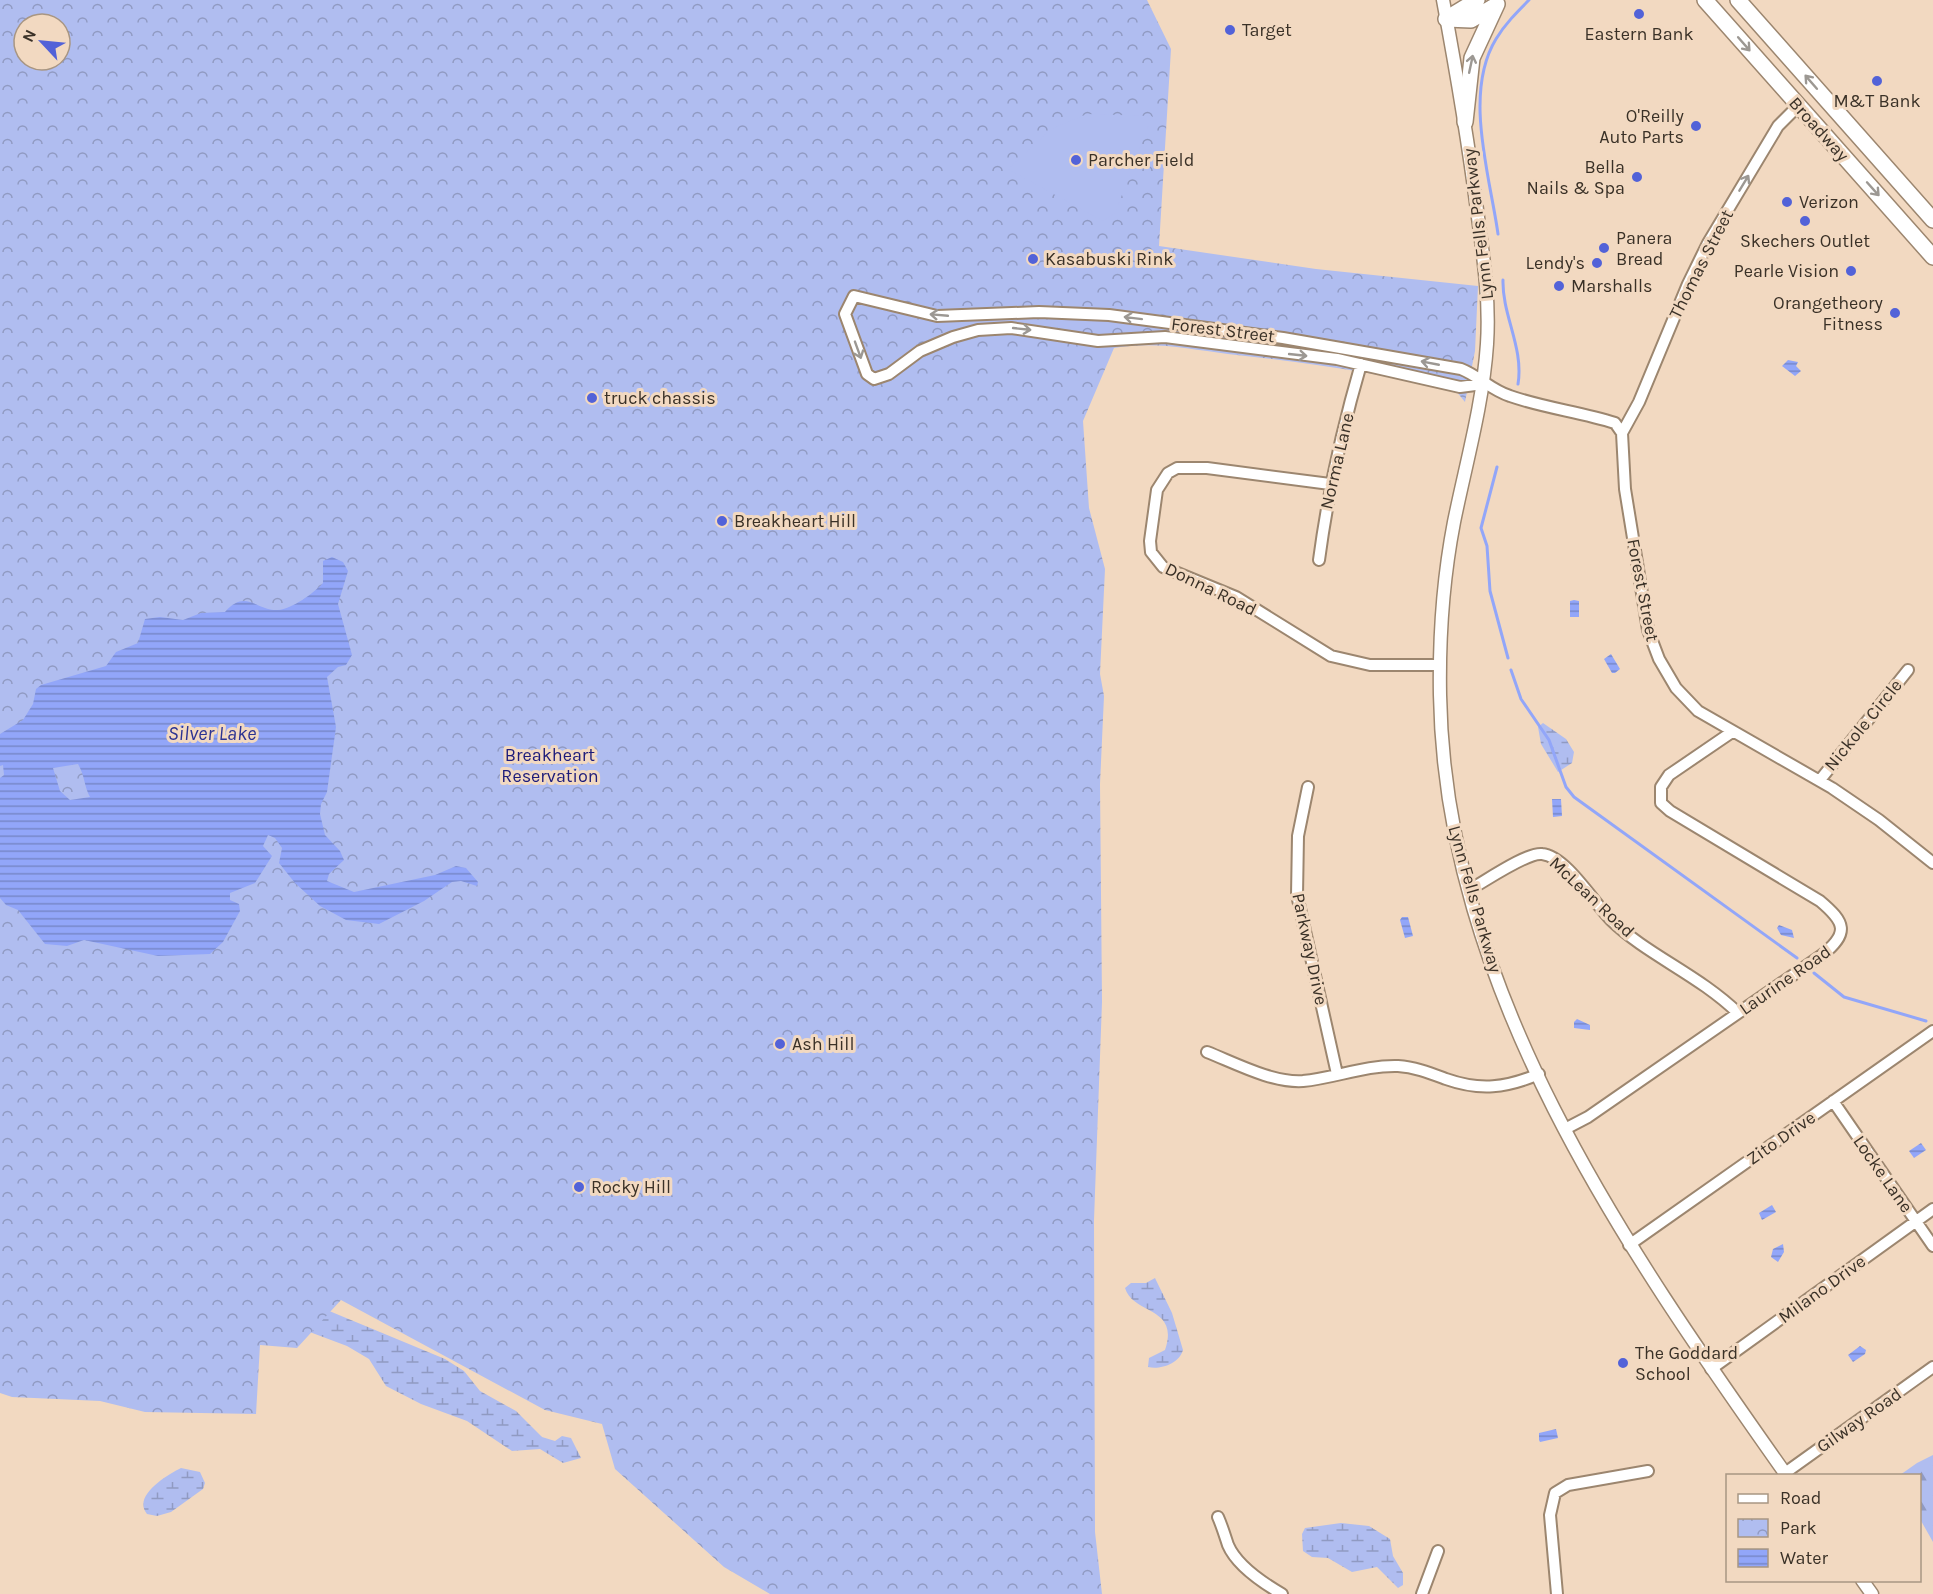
<svg xmlns="http://www.w3.org/2000/svg" width="1933" height="1594" font-family="Karla,sans-serif">
<defs>
<pattern id="forest-firs" width="22" height="20" patternUnits="userSpaceOnUse" patternTransform="scale(1.5)"><rect width="22" height="20" fill="#b0bdf0"/><path d="M5 1l3.5 6h-7zM16 11l3.5 6h-7z" fill="#909ac2"/></pattern>
<pattern id="wetland-marsh" width="20" height="14" patternUnits="userSpaceOnUse" patternTransform="scale(1.5)"><rect width="20" height="14" fill="#b0bdf0"/><path d="M1 5h8M5 5V1M11 12h8M15 12V8" fill="none" stroke="#909ac2"/></pattern>
<pattern id="park-crowns" width="20" height="18" patternUnits="userSpaceOnUse" patternTransform="scale(1.5)"><rect width="20" height="18" fill="#b0bdf0"/><path d="M2 6a3 3 0 1 1 6 0M12 15a3 3 0 1 1 6 0" fill="none" stroke="#909ac2"/></pattern>
<pattern id="water-rules" width="6" height="5" patternUnits="userSpaceOnUse" patternTransform="scale(1.5)"><rect width="6" height="5" fill="#92a6f9"/><path d="M0 2.5h6" fill="none" stroke="#7888ca"/></pattern>
</defs>
<rect width="100%" height="100%" fill="#f2d9c1"/>
<path fill="url(#forest-firs)" d="M1933,1455v87l-13,-23v-43l-20,-1 17,-12z"/>
<path fill="url(#wetland-marsh)" d="M1543,723l23,16 8,13 -2,11 -14,9 -17,-28 -3,-17z
M1155,1278l17,35 11,37c-4,14 -23,20 -35,17l1,-9 16,-8c15,-44 -32,-35 -40,-62l6,-5h15z
M310,1303l135,56 19,12 16,20 36,20 26,26 13,4 7,-5 9,2 10,20 -18,5 -23,-14 -28,2 -45,-30 -46,-17 -35,-18 -17,-27 -22,-13 -48,-18z
M181,1468l19,4 5,11 -2,6 -32,23 -14,4 -10,-2c-15,-18 20,-39 34,-46z
M1341,1523l28,3 21,13 3,17 10,17v12l-5,3 -21,-21 -25,5 -24,-14 -16,-1 -9,-6 -1,-17 3,-6z"/>
<path fill="url(#park-crowns)" fill-rule="evenodd" d="M0,0h1147l24,49 -12,197 157,23 162,17 -3,65 -10,51 -9,-11c-75,-18 -151,-29 -228,-37 -39,-5 -75,-13 -114,-6l-31,73 6,87 16,61 -5,105 4,22 -4,88 2,218 -8,218 1,312 7,62h-332l-46,-27 -109,-98 -13,-45 -57,-14 -204,-110 -44,48 -37,-3 -4,69 -111,-2 -45,-11 -88,-4 -12,-4zM24,24h36v36h-36z"/>
<path fill="#b0bdf0" d="M1087,114l65,2 -37,97 -12,8 -95,-52 43,-40z"/>
<path fill="url(#water-rules)" fill-rule="evenodd" d="M1788,360l10,2 -2,4 5,5 -6,5 -13,-10z
M332,557l11,5 5,9 -10,33 14,51 -6,10 -8,2 -11,10 9,50 -9,65 -6,12 -1,10 5,21 15,16 4,9 -15,14 -2,7 27,11 81,-17 21,-9 10,2 12,14 -1,4 -16,-5 -9,1 -28,19 -45,23 -33,-4 -26,-14 -25,-23 -16,-20 3,-15 -7,-10 -7,-3 -5,11 9,10 -17,27 -25,10v7l9,4 1,7 -17,31 -13,12 -52,2 -74,-16 -17,6 -22,-2 -27,-34 -12,-5 -6,-7v-120l4,-3 -1,-10 -3,1v-32l23,-14 10,-16 3,-15 5,-4 65,-19 10,-14 22,-9 7,-24 15,-2 23,3 18,-7 24,-1c21,-24 31,-1 53,-2 14,-1 36,-17 45,-27v-22zM78,764c7,12 6,22 12,33l-20,3 -10,-9 -7,-23z
M1574,600l5,1v16h-9v-16z
M1611,654l9,15 -5,4h-3l-8,-14z
M1552,799h9l1,17 -9,1z
M1402,917h6l5,19 -8,2 -5,-18z
M1779,925l13,5 2,8 -13,-3 -4,-7z
M1577,1019l13,6v5l-16,-2v-6z
M1921,1143l5,7 -12,8 -5,-7z
M1772,1205l4,7 -14,8 -3,-7z
M1783,1244l1,8 -6,10 -7,-5 2,-8z
M1860,1346l6,4 -1,4 -12,8 -5,-7z
M1556,1429l2,9 -18,4 -1,-2v-7z"/>
<g fill="none" stroke-linecap="round" stroke-linejoin="round">
<path stroke="#92a6f9" stroke-width="3" d="M1498,234c-8,-58 -35,-141 -2,-195 9,-15 21,-27 33,-39
M1503,280c-1,35 21,68 15,104
M1497,467l-16,61 6,18 3,45 18,67
M1511,670l10,29 28,41 17,47 8,10 223,161
M1814,973l30,24 82,24"/>
<g stroke="#9c866f" stroke-width="14">
<path id="minor" d="M1483,384l-23,3 -123,-28 -172,-22 -67,4 -87,-13 -33,2 -25,7 -33,14 -31,23 -15,5 -7,-5 -22,-60 9,-18 83,20 102,-4 70,3 174,23 178,31c18,7 30,21 49,27 34,12 71,16 105,27l7,10 3,56 23,141 11,29 17,29 22,23 134,77 47,32 54,43
M1622,433l17,-31 49,-118 20,-41 70,-117 20,-20
M1330,484l-123,-16h-30l-9,5 -11,17 -7,51 1,11 12,15 73,30 95,59 39,9h70
M1319,560c9,-67 23,-131 42,-196
M1820,780l88,-110
M1308,787l-10,49 -1,59 40,179
M1469,890c15,-8 58,-38 73,-36 24,2 52,49 69,66 36,35 88,55 127,93
M1207,1052c28,11 65,31 96,29 32,-3 62,-16 95,-15 17,1 32,7 48,13 34,12 60,9 93,-5
M1833,1101l100,145
M1565,1129l23,-12 234,-162c28,-22 23,-33 -2,-54l-150,-90 -9,-8v-16l8,-12 63,-43
M1629,1245l304,-214
M1711,1369l222,-160
M1785,1473l148,-106
M1218,1517c4,9 7,19 10,28 9,21 35,38 54,49
M1422,1594l16,-43
M1557,1594l-7,-79 5,-22 13,-8 80,-14"/>
</g>
<g stroke="#9c866f" stroke-width="15">
<path id="major" d="M1443,0c13,70 25,140 34,210 6,45 13,88 10,134 -4,60 -21,119 -33,178 -11,57 -15,115 -14,173 5,294 183,549 347,781
M1862,1580l10,14"/>
</g>
<g stroke="#9c866f" stroke-width="18">
<path id="highway" d="M1705,0l228,257
M1738,0l195,220
M1446,19l25,1 22,-13
M1446,19l31,-19
M1465,122l7,-64 25,-54"/>
</g>
<use href="#minor" stroke="#fff" stroke-width="10"/>
<use href="#major" stroke="#fff" stroke-width="12"/>
<use href="#highway" stroke="#fff" stroke-width="15"/>
</g>
<defs><path id="oneway-shaft" d="M-6 0H5M1.5-3L5.5 0L1.5 3" fill="none" stroke-width="1.6" stroke-linecap="round" stroke-linejoin="round" transform="scale(1.5)"/></defs>
<g stroke="#9c9893">
<use href="#oneway-shaft" transform="translate(1744 44) rotate(49)"/>
<use href="#oneway-shaft" transform="translate(1471 64) rotate(-78)"/>
<use href="#oneway-shaft" transform="translate(1811 82) rotate(-131)"/>
<use href="#oneway-shaft" transform="translate(1744 183) rotate(-59)"/>
<use href="#oneway-shaft" transform="translate(1873 189) rotate(48)"/>
<use href="#oneway-shaft" transform="translate(939 315) rotate(-175)"/>
<use href="#oneway-shaft" transform="translate(1133 318) rotate(-173)"/>
<use href="#oneway-shaft" transform="translate(1022 329) rotate(6)"/>
<use href="#oneway-shaft" transform="translate(858 350) rotate(70)"/>
<use href="#oneway-shaft" transform="translate(1298 355) rotate(6)"/>
<use href="#oneway-shaft" transform="translate(1430 363) rotate(-169)"/>
</g>
<g fill="#5262d8" stroke="#f2d9c1" stroke-width="2">
<circle cx="1639" cy="14" r="6"/>
<circle cx="1230" cy="30" r="6"/>
<circle cx="1877" cy="81" r="6"/>
<circle cx="1696" cy="126" r="6"/>
<circle cx="1076" cy="160" r="6"/>
<circle cx="1637" cy="177" r="6"/>
<circle cx="1787" cy="202" r="6"/>
<circle cx="1805" cy="221" r="6"/>
<circle cx="1604" cy="248" r="6"/>
<circle cx="1033" cy="259" r="6"/>
<circle cx="1597" cy="263" r="6"/>
<circle cx="1851" cy="271" r="6"/>
<circle cx="1559" cy="286" r="6"/>
<circle cx="1895" cy="313" r="6"/>
<circle cx="592" cy="398" r="6"/>
<circle cx="722" cy="521" r="6"/>
<circle cx="780" cy="1044" r="6"/>
<circle cx="579" cy="1187" r="6"/>
<circle cx="1623" cy="1363" r="6"/>
</g>
<g text-anchor="middle" dominant-baseline="central" stroke-width="6" stroke-linejoin="round" paint-order="stroke">
<g font-size="18" fill="#3a3127" stroke="#f2d9c1" text-anchor="start">
<text x="1242" y="30">Target</text>
<text x="1639" y="34" text-anchor="middle">Eastern Bank</text>
<text x="1877" y="101" text-anchor="middle">M&amp;T Bank</text>
<text x="1684" y="116" text-anchor="end">O'Reilly<tspan x="1684" dy="21">Auto Parts</tspan></text>
<text x="1088" y="160">Parcher Field</text>
<text x="1625" y="167" text-anchor="end">Bella<tspan x="1625" dy="21">Nails &amp; Spa</tspan></text>
<text x="1799" y="202">Verizon</text>
<text x="1616" y="238">Panera<tspan x="1616" dy="21">Bread</tspan></text>
<text x="1805" y="241" text-anchor="middle">Skechers Outlet</text>
<text x="1045" y="259">Kasabuski Rink</text>
<text x="1585" y="263" text-anchor="end">Lendy's</text>
<text x="1839" y="271" text-anchor="end">Pearle Vision</text>
<text x="1571" y="286">Marshalls</text>
<text x="1883" y="303" text-anchor="end">Orangetheory<tspan x="1883" dy="21">Fitness</tspan></text>
<text x="604" y="398">truck chassis</text>
<text x="734" y="521">Breakheart Hill</text>
<text x="792" y="1044">Ash Hill</text>
<text x="591" y="1187">Rocky Hill</text>
<text x="1635" y="1353">The Goddard<tspan x="1635" dy="21">School</tspan></text>
</g>
<g font-size="18" fill="#3a3127" stroke="#f2d9c1">
<text transform="translate(1819 129) rotate(48)">Broadway</text>
<text transform="translate(1478 224) rotate(-97)">Lynn Fells Parkway</text>
<text transform="translate(1701 264) rotate(-63)">Thomas Street</text>
<text transform="translate(1223 330) rotate(7)">Forest Street</text>
<text transform="translate(1337 461) rotate(-77)">Norma Lane</text>
<text transform="translate(1211 589) rotate(26)">Donna Road</text>
<text transform="translate(1643 590) rotate(79)">Forest Street</text>
<text transform="translate(1863 725) rotate(-51)">Nickole Circle</text>
<text transform="translate(1592 897) rotate(43)">McLean Road</text>
<text transform="translate(1475 899) rotate(74)">Lynn Fells Parkway</text>
<text transform="translate(1310 949) rotate(78)">Parkway Drive</text>
<text transform="translate(1785 980) rotate(-35)">Laurine Road</text>
<text transform="translate(1781 1138) rotate(-35)">Zito Drive</text>
<text transform="translate(1883 1174) rotate(55)">Locke Lane</text>
<text transform="translate(1822 1289) rotate(-36)">Milano Drive</text>
<text transform="translate(1859 1420) rotate(-35)">Gilway Road</text>
</g>
<g font-size="18" fill="#1c1b7a" stroke="#f2d9c1">
<text x="550" y="755">Breakheart<tspan x="550" dy="21">Reservation</tspan></text>
</g>
<g font-size="20" font-style="italic" fill="#2c3392" stroke="#f2d9c1">
<text x="212" y="733">Silver Lake</text>
</g>
</g>
<rect x="1726" y="1474" width="195" height="108" fill="#f2d9c1" stroke="#a89683" stroke-width="1.5"/>
<rect x="1738" y="1494" width="30" height="9" fill="#ffffff" stroke="#a89683" stroke-width="1.5"/>
<text x="1780" y="1504" font-size="18" fill="#3a3127">Road</text>
<rect x="1738" y="1519" width="30" height="18" fill="url(#park-crowns)" stroke="#a89683" stroke-width="1.5"/>
<text x="1780" y="1534" font-size="18" fill="#3a3127">Park</text>
<rect x="1738" y="1549" width="30" height="18" fill="url(#water-rules)" stroke="#a89683" stroke-width="1.5"/>
<text x="1780" y="1564" font-size="18" fill="#3a3127">Water</text>
<g transform="translate(42 42) rotate(296)"><circle r="28" fill="#f2d9c1" stroke="#a89683" stroke-width="1.5"/>
<path d="M0-4.5L10 22L0 15L-10 22Z" fill="#5262d8"/>
<text y="-9" font-size="16" font-weight="bold" text-anchor="middle" fill="#3a3127">N</text>
</g>
</svg>
